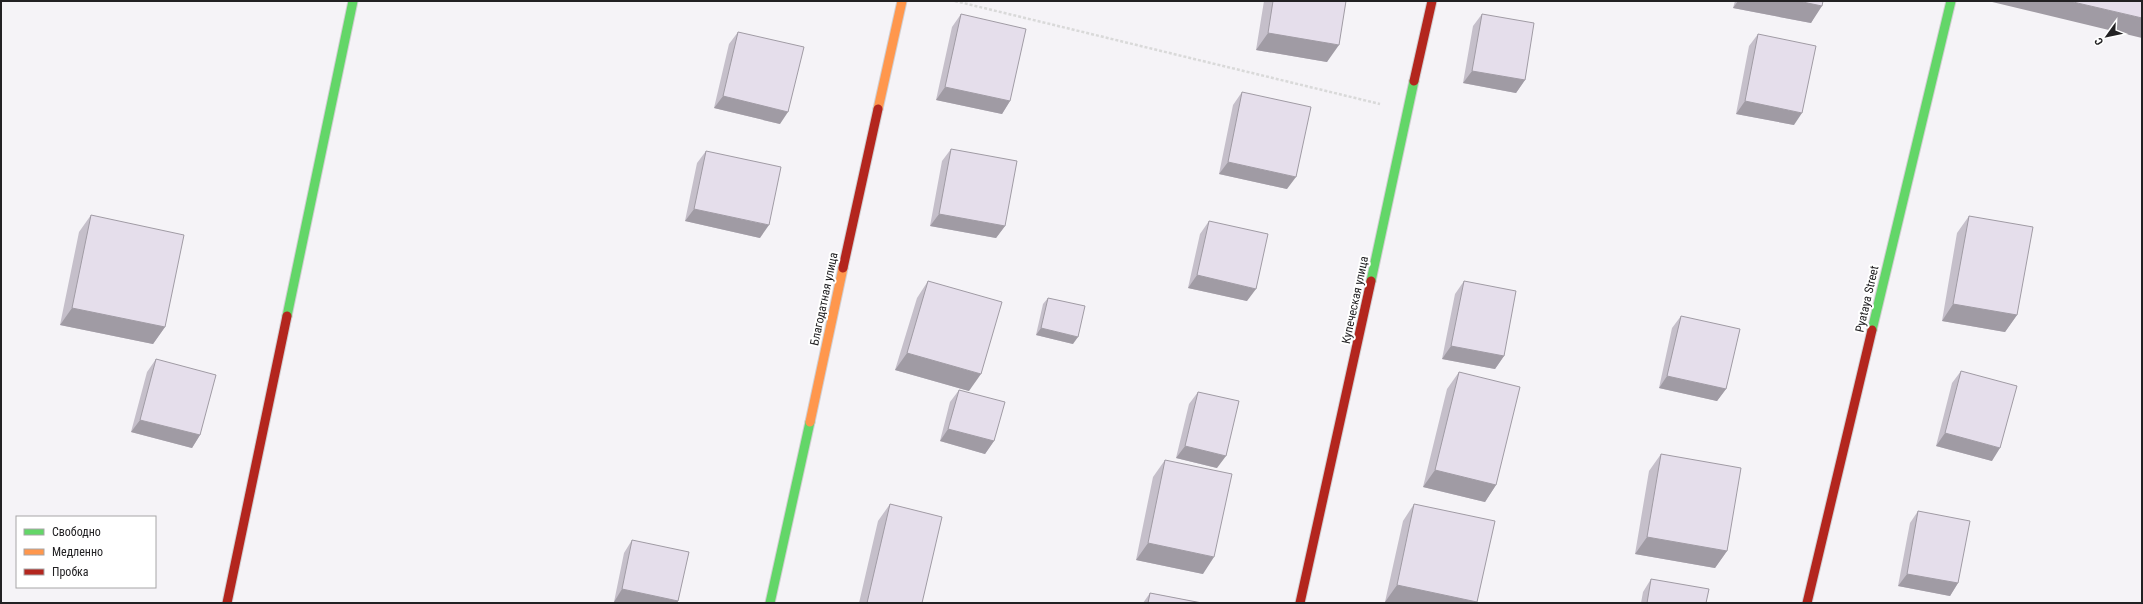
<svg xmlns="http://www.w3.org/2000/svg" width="2143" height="604" font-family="'Roboto Condensed',sans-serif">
<rect width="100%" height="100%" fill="#f5f3f7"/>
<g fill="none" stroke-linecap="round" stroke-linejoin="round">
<g stroke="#d1cfd2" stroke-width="11">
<path id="fast" d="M1371,281l43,-200
M287,316l66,-315
M1872,330l79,-329
M770,603l40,-181"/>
</g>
<g stroke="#d1cfd2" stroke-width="11">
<path id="slow" d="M878,109l24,-108
M810,422l33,-154"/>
</g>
<g stroke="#d1cfd2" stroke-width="11">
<path id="jam" d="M1414,81l18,-80
M843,268l35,-159
M227,603l60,-287
M1300,603l71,-322
M1807,603l65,-273"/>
</g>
<path stroke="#d9d9d9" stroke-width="2.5" stroke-dasharray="3 2" stroke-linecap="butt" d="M955,1l425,103"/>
<use href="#fast" stroke="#63d668" stroke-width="9"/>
<use href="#slow" stroke="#ff974d" stroke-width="9"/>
<use href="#jam" stroke="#b3261e" stroke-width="9"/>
</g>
<path fill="#c5bfca" d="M1264,1h82l-19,61 -71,-12z
M1735,1h88l-12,22 -78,-15z
M961,14l49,87 -8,13 -66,-14 16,-73z
M1482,14l43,66 -9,13 -53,-10 10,-57z
M738,32l42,92 -66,-16 15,-64z
M1758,34l36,91 -58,-11 13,-68z
M1242,92l45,97 -68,-15 14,-69z
M951,149l54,77 -9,12 -66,-12 12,-65z
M706,151l54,87 -75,-17 12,-58z
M91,215l74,112 -12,17 -93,-19 19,-93z
M1969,216l48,99 -12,17 -63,-11 15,-88z
M1209,221l38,80 -59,-13 12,-54z
M928,281l41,110 -74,-21 22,-72z
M1464,281l40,75 -9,13 -53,-10 13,-65z
M1048,298l25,46 -37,-9 7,-31z
M1681,316l45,73 -9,12 -58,-13 13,-60z
M156,359l44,76 -8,13 -61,-16 16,-60z
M1961,371l31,90 -56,-15 16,-63z
M1459,372l37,113 -11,17 -62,-15 24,-98z
M959,390l35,51 -9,13 -45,-13 10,-39z
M1198,392l19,76 -41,-10 13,-54z
M1661,454l66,97 -12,17 -80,-14 14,-83z
M1165,460l38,114 -67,-14 17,-83z
M890,504l32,99h-63l19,-82z
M1414,504l63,99h-86l-6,-1 18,-81z
M1918,511l40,72 -8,13 -52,-10 12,-63z
M632,540l46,61 -1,2h-58l-5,-1 10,-49z
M1651,579l55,24h-65l2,-11z
M1150,593l52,10h-59z"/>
<path fill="#a09ba4" d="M1738,1h60l24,5 -11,17 -78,-15z
M1988,1h81l73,17v20z
M1268,33l71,12 -12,17 -71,-12z
M1472,71l53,9 -9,13 -53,-10z
M945,87l65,14 -8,13 -66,-14z
M723,96l65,16 -8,12 -66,-16z
M1745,101l57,12 -8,12 -58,-11z
M1228,162l68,15 -9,12 -68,-15z
M694,209l75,16 -9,13 -75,-17z
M939,214l66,12 -9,12 -66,-12z
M1197,275l59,14 -9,12 -59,-13z
M1953,304l64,11 -12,17 -63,-11z
M72,308l93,19 -12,17 -93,-19z
M1041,328l37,9 -5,7 -37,-9z
M1451,346l53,10 -9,13 -53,-10z
M907,353l74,21 -12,17 -74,-21z
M1667,376l59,13 -9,12 -58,-13z
M140,420l60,15 -8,13 -61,-16z
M948,429l46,12 -9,13 -45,-13z
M1945,433l55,15 -8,13 -56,-15z
M1185,446l41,10 -9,12 -41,-10z
M1435,470l61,15 -11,17 -62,-15z
M1647,537l80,14 -12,17 -80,-14z
M1148,543l66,14 -11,17 -67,-14z
M1907,574l51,9 -8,13 -52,-10z
M1397,585l80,17v1h-86l-6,-1z
M622,589l56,12 -1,2h-58l-5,-1z"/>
<path fill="#e5deeb" stroke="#a09ba4" d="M1273,1h73l-7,44 -71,-12z
M1798,1h25l-1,5z
M2069,1h73v17z
M961,14l65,15 -16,72 -65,-14z
M1482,14l52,9 -9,57 -53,-9z
M738,32l66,15 -16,65 -65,-16z
M1758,34l58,12 -14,67 -57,-12z
M1242,92l69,15 -15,70 -68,-15z
M951,149l66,12 -12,65 -66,-12z
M706,151l75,16 -12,58 -75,-16z
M91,215l93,20 -19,92 -93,-19z
M1969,216l64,11 -16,88 -64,-11z
M1209,221l59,13 -12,55 -59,-14z
M928,281l74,21 -21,72 -74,-21z
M1464,281l52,10 -12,65 -53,-10z
M1048,298l37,8 -7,31 -37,-9z
M1681,316l59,13 -14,60 -59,-13z
M156,359l60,16 -16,60 -60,-15z
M1961,371l56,15 -17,62 -55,-15z
M1459,372l61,15 -24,98 -61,-15z
M959,390l46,12 -11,39 -46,-12z
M1198,392l41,9 -13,55 -41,-10z
M1661,454l80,14 -14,83 -80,-14z
M1165,460l67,14 -18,83 -66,-14z
M890,504l52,13 -20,86h-55z
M1414,504l81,17 -18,81 -80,-17z
M1918,511l52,10 -12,62 -51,-9z
M632,540l57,12 -11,49 -56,-12z
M1651,579l58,10 -3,14h-59z
M1150,593l52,10h-54z"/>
<g text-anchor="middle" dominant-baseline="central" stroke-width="4" stroke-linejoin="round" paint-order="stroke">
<g font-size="12" fill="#222123" stroke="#fff">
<text transform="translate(824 299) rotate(-78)">Благодатная улица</text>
<text transform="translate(1867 299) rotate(-77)">Pyataya Street</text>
<text transform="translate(1355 300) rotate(-78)">Купеческая улица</text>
</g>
</g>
<rect width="2143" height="604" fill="none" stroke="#222123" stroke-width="4"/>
<rect x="16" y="516" width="140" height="72" fill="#ffffff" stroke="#a7a6a7"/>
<rect x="24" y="529" width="20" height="6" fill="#63d668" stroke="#a7a6a7"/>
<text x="52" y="536" font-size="12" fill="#222123">Свободно</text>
<rect x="24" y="549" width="20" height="6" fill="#ff974d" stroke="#a7a6a7"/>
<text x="52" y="556" font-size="12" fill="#222123">Медленно</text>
<rect x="24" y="569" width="20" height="6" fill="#b3261e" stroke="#a7a6a7"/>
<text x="52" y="576" font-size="12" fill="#222123">Пробка</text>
<g transform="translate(2107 36) rotate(237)" stroke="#ffffff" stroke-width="3" paint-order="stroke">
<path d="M0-3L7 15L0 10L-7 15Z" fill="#222123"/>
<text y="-6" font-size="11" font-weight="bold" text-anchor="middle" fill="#222123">С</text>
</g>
</svg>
